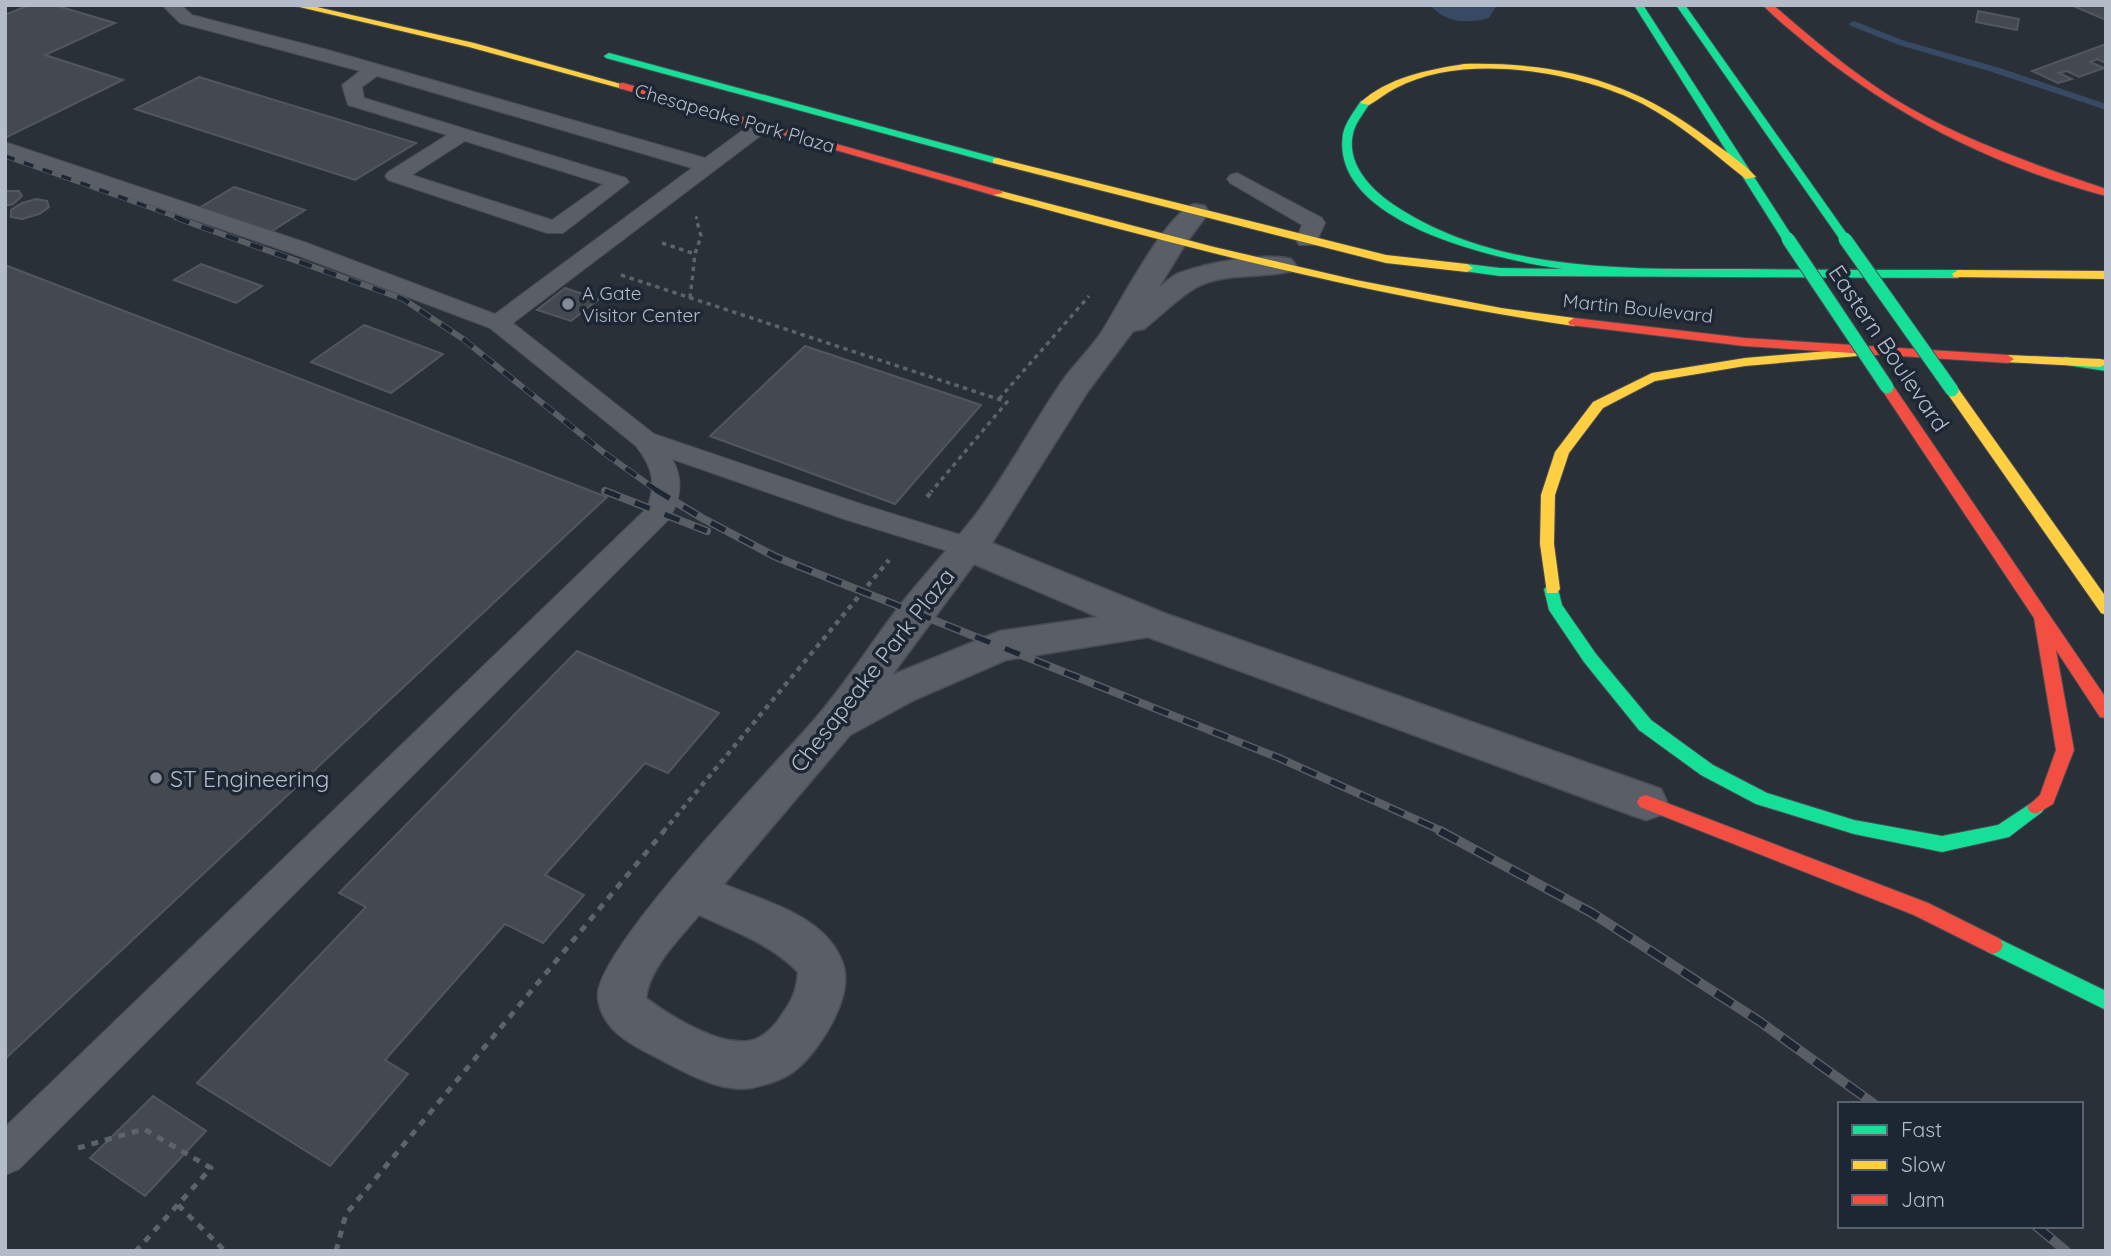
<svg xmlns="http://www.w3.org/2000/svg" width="2111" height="1256" font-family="Quicksand,sans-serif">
<rect width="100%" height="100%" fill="#2a3038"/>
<path fill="#384963" d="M1430,5h67l-8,13c-22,6 -44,5 -59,-13z"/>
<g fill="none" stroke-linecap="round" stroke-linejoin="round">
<path fill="#384963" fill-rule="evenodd" d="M1854,21l51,20 95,27 106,36v6l-114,-38 -93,-27 -48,-19 -2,-2z"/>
</g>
<path fill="#444950" stroke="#52575f" stroke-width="2" d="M29,5h25l61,18 -70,32 78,25 -118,58v-123z
M2071,5h35v15z
M1978,11l41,8 -2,11 -41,-8z
M2103,45l3,1v17l-9,-4 -7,3 14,6 -25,9 -12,-6 -8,2 13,6 -14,4 -26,-12z
M199,77l217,66 -61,37 -220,-71z
M234,187l71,23 -39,25 -72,-24z
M5,191h14l3,5 -9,8 -8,2z
M36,199l11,2 2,6 -10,7 -17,5 -11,-2v-7l11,-7z
M201,264l61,22 -26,17 -62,-23z
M5,265l602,232 -602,562z
M565,288l34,11 -28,22 -34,-11z
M364,325l79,29 -52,39 -80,-31z
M805,346l176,59 -86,99 -185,-68z
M577,651l142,62 -51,60 -23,-10 -100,112 39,20 -41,48 -38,-19 -120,136 23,14 -78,92 -133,-83 169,-176 -27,-14z
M153,1096l53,35 -61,65 -55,-38z"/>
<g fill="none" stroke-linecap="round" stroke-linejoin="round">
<g stroke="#484c53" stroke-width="2">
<path id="lane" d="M162,5h19l11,10 136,35 377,108 49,-36h14l3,4 -3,4 -255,193 141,111 210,71 113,35 4,7 -4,7 -10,3 -123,-38 -172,-60c12,20 9,40 -3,60l-650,650 -14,6v-48l642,-619c10,-26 5,-41 -11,-62l-146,-118 -199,-75 -286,-98v-13l302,101 188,71 197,-146 -315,-92 -15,11 2,11 262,80 3,4 -66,51h-16l-159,-53 -3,-4 3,-4 59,-37 -99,-30 -6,-20 18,-14 -180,-48zM465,141l138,43 -51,36 -140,-45z
M1237,173l85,45 3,5 -10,22h-16l-3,-5 6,-15 -72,-42 -3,-4 3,-4z"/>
</g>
<g stroke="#484c53" stroke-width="3">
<path id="street" d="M1195,204l10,2 4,6 -23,31 -27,44c6,-4 12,-10 18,-13 28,-11 86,-22 114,-15l5,6 -5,6c-30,8 -68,1 -96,17 -18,11 -35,28 -51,41l-11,2 -45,60 -96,152 172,70 497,176 6,13 -6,13 -15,5 -15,-5 -483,-178 -142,23 -92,40 -64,35 -126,149c34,15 82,27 106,57 7,8 15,23 15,34 3,30 -28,79 -52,97 -11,8 -28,13 -42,16 -33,5 -70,-18 -99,-33 -24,-12 -51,-27 -54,-58 -4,-46 179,-234 217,-278 31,-36 57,-77 86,-115 24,-30 50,-58 73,-87 32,-42 57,-90 87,-134 12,-18 30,-34 42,-53 17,-27 65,-120 92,-126zM974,564l124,53 -98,14 -108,44zM699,915c35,16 72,29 99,57 -1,18 -6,29 -17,44 -5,8 -13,17 -23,22 -30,15 -88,-22 -112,-40 3,-30 34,-60 53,-83z"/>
</g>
<g stroke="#484c53" stroke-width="2">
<path id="fast" d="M1634,5h9l151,234 -2,2h-8l-2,-2z
M1676,5h9l164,232v4h-8z
M609,53l392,106 1,2 -9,2 -387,-105 -2,-2z
M1365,100l5,3c-5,8 -13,18 -16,27 -10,32 16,59 40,75 102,68 233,64 351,64 71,1 142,1 213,1l6,4 -6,4 -458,-2 -37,-5 -2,-3 6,-4 33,4 63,1c-63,-9 -234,-45 -220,-135 2,-11 12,-24 18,-33z
M2065,357l41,6v8l-46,-7 -1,-3z
M1552,583l5,2 5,20 34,49 55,66 62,45 54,28 87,27 88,16 56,-11 38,-25 6,2 3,5 -3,5 -33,25 -67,15 -88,-18 -98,-30 -55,-29 -62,-45 -55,-68 -35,-52 -5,-21z
M1993,936l113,55v19l-120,-59 -3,-6 3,-6z"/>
</g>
<g stroke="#484c53" stroke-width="2">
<path id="slow" d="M291,5h17l166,38 154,43 -5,3 -154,-42z
M1464,64c95,-2 170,17 246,76 15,11 33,23 46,37l-10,2c-33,-26 -65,-55 -103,-75 -66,-33 -179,-52 -247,-16 -10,5 -18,12 -27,17l-9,-2c28,-26 68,-33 104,-39z
M997,158l389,97 81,9 6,4 -6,4 -81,-9 -393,-100v-4z
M997,190l217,57 142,33 145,28 73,10 6,4 -6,4c-197,-29 -389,-78 -581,-131v-4z
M1958,270l148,1v8l-152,-2 -2,-3z
M1875,347l6,4 -1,3 -135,12 -90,15 -52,27 -34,45 -14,42 -1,49 6,45 -3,4h-10l-7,-49 1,-49 14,-43 38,-50 59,-29 93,-15z
M2008,355l92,4 5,1 1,4 -6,3 -97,-5 -1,-3z
M1952,386l5,1 149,210v18l-5,-2 -154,-220v-6z"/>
</g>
<g stroke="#484c53" stroke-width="2">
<path id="jam" d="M1763,5h10c38,33 76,65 118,92 66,41 141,67 215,92v7c-109,-29 -212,-80 -299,-152 -15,-13 -31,-25 -44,-39z
M623,83l378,108 2,2 -10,2 -374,-107v-4z
M1574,318l170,20 264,17 6,4 -6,4 -264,-17 -174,-21 -2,-3z
M1887,383l5,1 214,314v20l-6,-1 -44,-67 18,100 -21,54 -17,10 -6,-2 -3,-5 13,-12 16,-45 -22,-132 -154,-231z
M1646,795l282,108 72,36 3,6 -3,6 -7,3 -7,-3 -72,-36 -274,-108 -3,-5 3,-5z"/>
</g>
<path stroke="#5d636a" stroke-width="2.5" stroke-dasharray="3.5 3.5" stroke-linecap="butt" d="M696,216l1,3"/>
<path stroke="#5d636a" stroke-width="3.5" stroke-dasharray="4.5 4.5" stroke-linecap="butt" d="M662,243l33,11
M621,275l386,127 -76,90
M690,298l5,-44 6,-18 -5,-18
M999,399l90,-103"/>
<path stroke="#5d636a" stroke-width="4.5" stroke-dasharray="5 5" stroke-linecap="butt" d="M927,497l6,-7
M663,832l226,-272"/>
<path stroke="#5d636a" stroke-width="5" stroke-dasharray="7 7" stroke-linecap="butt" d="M78,1148l66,-19 67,39 -75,83
M178,1205l47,46
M336,1251l10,-37 318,-383"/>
<use href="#lane" fill="#5a5e66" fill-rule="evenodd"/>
<use href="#street" fill="#5a5e66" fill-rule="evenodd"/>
<use href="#fast" fill="#16e098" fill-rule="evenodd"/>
<use href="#slow" fill="#ffcf43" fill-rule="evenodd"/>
<use href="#jam" fill="#f24e42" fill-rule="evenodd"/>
<g stroke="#595d64" stroke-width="5">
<path id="rail-far3" d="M5,156l177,63"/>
</g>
<g stroke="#595d64" stroke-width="6">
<path id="rail-far2" d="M177,218l226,81 60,40 140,113 56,40
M605,491l3,1"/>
</g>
<g stroke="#595d64" stroke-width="8">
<path id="rail-far1" d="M656,490l46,28 74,39 503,201 165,74
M605,491l102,40"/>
</g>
<g stroke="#595d64" stroke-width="10">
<path id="rail" d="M1440,831l152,82 167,108 115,83
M2036,1226l30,25"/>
</g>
<use href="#rail-far3" stroke="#1d2633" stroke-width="3.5" stroke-dasharray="10" stroke-linecap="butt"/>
<use href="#rail-far2" stroke="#1d2633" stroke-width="4.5" stroke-dasharray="13" stroke-linecap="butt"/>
<use href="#rail-far1" stroke="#1d2633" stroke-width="5" stroke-dasharray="16" stroke-linecap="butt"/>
<use href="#rail" stroke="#1d2633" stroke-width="7" stroke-dasharray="20" stroke-linecap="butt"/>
<g stroke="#484c55" stroke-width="15" stroke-linecap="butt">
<path id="fast-bridge" d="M1788,239l99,148
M1845,239l107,151"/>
</g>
<use href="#fast-bridge" stroke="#16e098" stroke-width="13"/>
</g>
<g fill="#848b96" stroke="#1d2633" stroke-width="2.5">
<circle cx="568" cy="304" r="7"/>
<circle cx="156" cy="778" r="7"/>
</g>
<g text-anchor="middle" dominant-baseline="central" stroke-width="7" stroke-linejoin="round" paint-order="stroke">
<g font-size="19" fill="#b4bcc9" stroke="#1d2633">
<text transform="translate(735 118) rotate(16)">Chesapeake Park Plaza</text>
<text transform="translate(1638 308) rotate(6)">Martin Boulevard</text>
</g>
<g font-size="19" fill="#b4bcc9" stroke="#1d2633" text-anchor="start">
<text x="582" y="293">A Gate<tspan x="582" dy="22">Visitor Center</tspan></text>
</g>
<g font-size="23" fill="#b4bcc9" stroke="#1d2633">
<text transform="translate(1889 348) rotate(56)">Eastern Boulevard</text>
<text transform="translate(872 670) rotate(-52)">Chesapeake Park Plaza</text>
</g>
<g font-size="23" fill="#b4bcc9" stroke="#1d2633" text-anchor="start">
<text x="170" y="778">ST Engineering</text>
</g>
</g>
<rect width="2111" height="1256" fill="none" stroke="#b4bcc9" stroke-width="14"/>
<rect x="1838" y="1102" width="245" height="126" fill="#1d2633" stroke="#59626f" stroke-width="2"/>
<rect x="1852" y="1125" width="35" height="10" fill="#16e098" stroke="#59626f" stroke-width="2"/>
<text x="1901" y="1137" font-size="21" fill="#b4bcc9">Fast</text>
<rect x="1852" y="1160" width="35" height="10" fill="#ffcf43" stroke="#59626f" stroke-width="2"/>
<text x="1901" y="1172" font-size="21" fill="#b4bcc9">Slow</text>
<rect x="1852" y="1195" width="35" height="10" fill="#f24e42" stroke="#59626f" stroke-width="2"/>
<text x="1901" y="1207" font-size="21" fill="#b4bcc9">Jam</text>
</svg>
